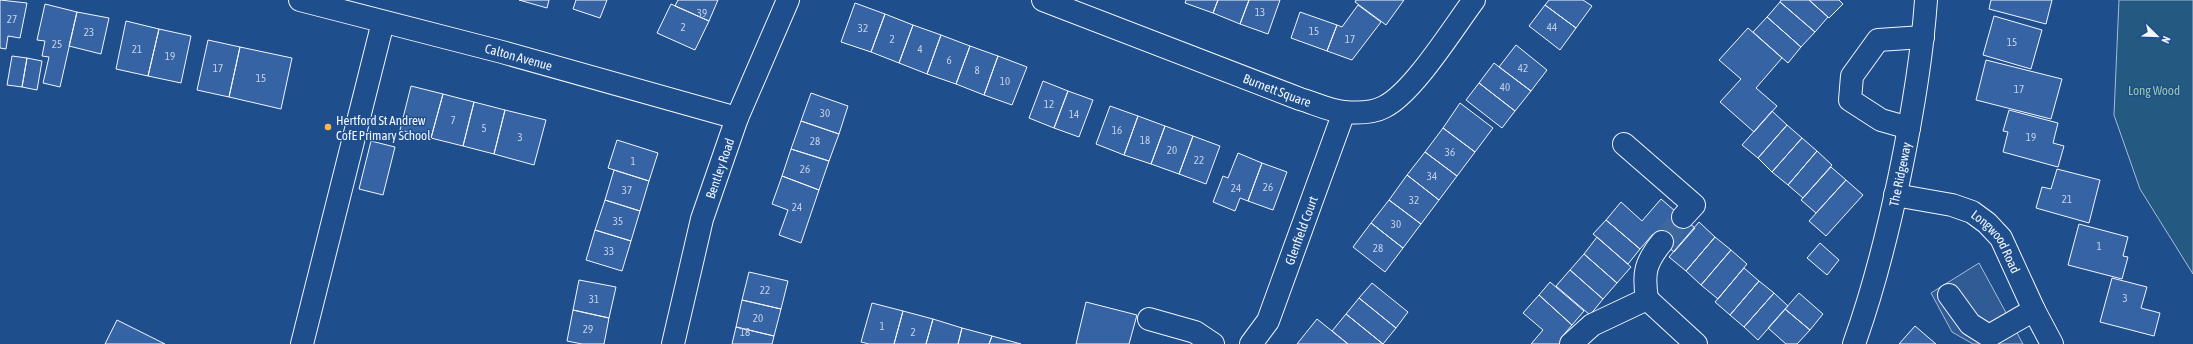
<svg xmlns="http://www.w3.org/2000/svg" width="2193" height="344" font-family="'Asap Condensed',sans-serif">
<rect width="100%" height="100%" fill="#1f4e8c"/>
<path fill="#245a82" stroke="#a8bbd7" d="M2119,0h74v274l-53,-85 -26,-74z"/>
<path fill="#305b95" stroke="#a8bbd7" d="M1979,263l44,81h-50l-21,-12 -21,-39z"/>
<path fill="#3563a3" stroke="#f2f6ff" d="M0,0l27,3 -7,35 -12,-2 -2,13 -6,-1z
M519,0h30l-2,8z
M576,0h31l-7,18 -27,-9z
M678,0h40l-9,21 -34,-15z
M1186,0h32l-5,13 -28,-10z
M1218,0h31l-9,24 -27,-11z
M1249,0h31l-12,34 -28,-10z
M1356,0h48l-18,25 -31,-23z
M1549,0h34l9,6 -16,22 -31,-23z
M1781,0h28l19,17 -13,15 -35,-30z
M1809,0h30l4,4 -14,14z
M1991,0h61l-6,24 -57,-15z
M1780,2l35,30 -14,15 -34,-30z
M855,3l30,11 -14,38 -30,-10z
M45,4l32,8 -17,75 -17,-4 6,-26 -7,-1 3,-15 -8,-1z
M671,4l38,17 -14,29 -38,-17z
M1358,5l23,17 -29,38 -25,-9 10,-26 5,2z
M1545,5l31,23 -16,22 -31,-24z
M77,12l32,6 -8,36 -32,-8z
M1300,12l37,13 -10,26 -36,-13z
M885,14l28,11 -14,38 -28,-11z
M1994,16l48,14 -11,39 -48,-14z
M1767,17l34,30 -13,16 -35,-31z
M126,21l33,8 -11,47 -32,-7z
M913,25l28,10 -14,39 -28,-11z
M1748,28l34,30 -26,30 21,18 -23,26 -34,-30 21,-23 -22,-19z
M159,29l32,7 -10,47 -33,-7z
M941,35l29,11 -14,38 -29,-10z
M208,40l32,7 -11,50 -32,-7z
M1516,45l31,25 -16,21 -32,-24z
M970,46l28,10 -14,39 -28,-11z
M240,47l52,11 -11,51 -52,-12z
M12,56l15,2 -5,29 -15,-2z
M998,56l29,11 -15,38 -28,-10z
M27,58l15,3 -5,29 -15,-3z
M1986,60l76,19 -11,40 -75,-19z
M1494,63l37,28 -16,20 -36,-28z
M1043,81l25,10 -14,37 -25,-10z
M1479,83l36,28 -13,17 -36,-28z
M411,86l32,8 -12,44 -31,-8z
M1068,91l25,9 -14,37 -25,-9z
M811,93l37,13 -9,28 -38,-13z
M443,94l31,8 -11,44 -32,-8z
M474,102l31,8 -11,44 -31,-8z
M1460,103l33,25 -18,24 -32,-24z
M1110,106l28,10 -14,39 -28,-11z
M505,110l41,10 -12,45 -40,-11z
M2009,110l49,13 -5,20 11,3 -6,21 -55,-15 5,-20 -5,-1z
M1772,111l15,14 -29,33 -16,-13z
M1138,116l27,10 -14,38 -27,-9z
M801,121l38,13 -10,27 -38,-12z
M1787,125l15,13 -30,34 -14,-14z
M1165,126l28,10 -14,38 -28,-10z
M1443,128l32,24 -18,24 -32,-24z
M1193,136l27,10 -14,38 -27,-10z
M1802,138l15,13 -29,34 -16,-13z
M617,140l41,13 -9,28 -41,-13z
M371,141l24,6 -12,48 -24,-6z
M791,149l38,12 -10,29 -37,-14z
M1817,151l15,14 -29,33 -15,-13z
M1425,152l32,24 -18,24 -32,-25z
M1238,153l24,10 -14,38 -8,-3 -5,13 -22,-9 10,-26 5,2z
M1262,163l25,9 -14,38 -25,-9z
M1831,167l15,13 -30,33 -15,-13z
M2057,169l43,11 -11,43 -53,-15 6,-21 9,2z
M614,170l35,11 -9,30 -35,-11z
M1407,175l32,25 -18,24 -32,-24z
M782,176l37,14 -18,53 -22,-8 9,-25 -16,-6z
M1846,180l17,15 -37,41 -17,-15z
M1661,199l34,29 -21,24 -21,-18 -13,15 -34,-29 15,-18 21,19z
M605,200l35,11 -9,30 -36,-11z
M1389,200l32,24 -18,24 -32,-25z
M1606,220l34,29 -12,15 -35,-30z
M1699,222l16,15 -29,34 -17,-14z
M1371,223l32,25 -18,24 -32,-25z
M2079,224l49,13 -5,19 5,1 -6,22 -54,-14z
M595,230l36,11 -9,30 -36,-11z
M1597,237l34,30 -14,16 -33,-29z
M1715,237l16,13 -30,35 -15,-14z
M1820,243l19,17 -12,15 -20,-17z
M1731,250l16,14 -29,35 -17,-14z
M1584,254l33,29 -14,16 -33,-29z
M1744,268l15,13 -29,34 -15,-13z
M1570,270l33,29 -13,16 -34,-29z
M749,272l39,9 -7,28 -39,-9z
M2112,278l35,9 -6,21 19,5 -6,23 -54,-14z
M579,280l37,7 -7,31 -36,-8z
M1759,281l15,12 -30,34 -14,-12z
M1550,282l34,29 -12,14 -33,-30z
M1372,283l36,29 -12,16 -37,-30z
M1774,293l14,13 -30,34 -14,-13z
M1799,293l24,21 -13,16 -25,-21z
M1539,295l33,30 -12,14 5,5h-34l12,-14 -20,-17z
M1359,298l37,30 -13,16 -37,-30z
M742,300l39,9 -7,27 -38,-9z
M1086,302l51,13 -8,29h-53z
M872,303l31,8 -9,33h-25l-8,-2z
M1785,309l25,21 -13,14h-11l-18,-16z
M573,310l36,8 -5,26h-22l-15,-3z
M903,311l30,8 -7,25h-32z
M1346,314l37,30h-35l-16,-13z
M933,319l29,9 -4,16h-32z
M1317,319l15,12 16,13h-51z
M117,320l48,24h-60z
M1915,326l21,18h-37z
M736,327l38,9 -2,8h-40z
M962,328l30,8 -3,8h-31z
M992,336l29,8h-32z"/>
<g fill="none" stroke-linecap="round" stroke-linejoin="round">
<path stroke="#3f679d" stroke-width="22" stroke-dasharray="22 11" stroke-linecap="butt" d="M1662,242l21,-25"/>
<g stroke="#f2f6ff" stroke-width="24">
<g id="minor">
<path id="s1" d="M300,0l202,52 235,66"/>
<path id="s2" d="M1043,0l257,99c14,4 30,12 44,13 12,1 29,1 40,-5 29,-14 69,-79 90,-107"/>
<path d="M1909,128l-28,-8 -31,-20 2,-24 26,-36 45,-3"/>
<path d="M1624,144l70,61 -11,12"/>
<path id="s3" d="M1895,195l57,10 20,7 15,11 14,15 33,72 18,34"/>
<path d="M1949,295l21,29 19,12 45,-26"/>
<path d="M1647,299l49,45"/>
<path d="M1647,299c-4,-26 -2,-36 15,-57"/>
<path d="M1149,319l46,13 18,12"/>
<path d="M302,344l81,-322"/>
<path id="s4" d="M673,344l29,-125 35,-101 51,-118"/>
<path id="s5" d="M1251,344l17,-23 76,-209"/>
<path d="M1571,344l21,-19 55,-26"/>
<path id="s6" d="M1854,344c20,-56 34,-112 46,-170 12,-58 22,-115 26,-174"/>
</g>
</g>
<use href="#minor" stroke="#1f4e8c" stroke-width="22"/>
</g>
<circle fill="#ffb74d" stroke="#1f4e8c" stroke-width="1.5" cx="328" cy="127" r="4"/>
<g text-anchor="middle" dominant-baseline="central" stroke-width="3" stroke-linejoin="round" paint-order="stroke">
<g font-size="11" fill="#c3d1e8">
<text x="1260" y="12">13</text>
<text x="702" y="13">39</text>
<text x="12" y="19">27</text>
<text x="683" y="27">2</text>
<text x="1552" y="27">44</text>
<text x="863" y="28">32</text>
<text x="1314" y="31">15</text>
<text x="89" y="32">23</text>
<text x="892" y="39">2</text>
<text x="1350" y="39">17</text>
<text x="2012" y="42">15</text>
<text x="57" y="44">25</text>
<text x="137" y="49">21</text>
<text x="920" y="49">4</text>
<text x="170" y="56">19</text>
<text x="949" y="60">6</text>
<text x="218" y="68">17</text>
<text x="1523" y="68">42</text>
<text x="977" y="70">8</text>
<text x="261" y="78">15</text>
<text x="1005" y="81">10</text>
<text x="1505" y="87">40</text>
<text x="2019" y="89">17</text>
<text x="1049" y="104">12</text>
<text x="825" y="113">30</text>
<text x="1074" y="114">14</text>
<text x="453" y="120">7</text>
<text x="484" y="128">5</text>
<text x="1117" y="130">16</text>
<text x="520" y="137">3</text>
<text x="2031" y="137">19</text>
<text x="1145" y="140">18</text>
<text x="815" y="141">28</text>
<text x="1172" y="150">20</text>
<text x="1450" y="152">36</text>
<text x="1199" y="160">22</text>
<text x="633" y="161">1</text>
<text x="805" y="169">26</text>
<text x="1432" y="176">34</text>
<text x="1268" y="187">26</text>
<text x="1236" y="188">24</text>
<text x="627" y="190">37</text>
<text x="2067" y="199">21</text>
<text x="1414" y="200">32</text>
<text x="797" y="207">24</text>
<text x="618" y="221">35</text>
<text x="1396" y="224">30</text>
<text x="2099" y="246">1</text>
<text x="1378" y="248">28</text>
<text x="609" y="251">33</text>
<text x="765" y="290">22</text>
<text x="2125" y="298">3</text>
<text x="594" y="299">31</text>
<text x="758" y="318">20</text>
<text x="882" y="326">1</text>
<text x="588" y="329">29</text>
<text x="745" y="332">18</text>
<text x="913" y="332">2</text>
</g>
<g font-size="13" fill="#f2f6ff" stroke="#1f4e8c">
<text stroke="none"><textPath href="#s1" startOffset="226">Calton Avenue</textPath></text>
<text stroke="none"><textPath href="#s2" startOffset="251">Burnett Square</textPath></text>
<text stroke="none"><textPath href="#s4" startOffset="182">Bentley Road</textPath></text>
<text stroke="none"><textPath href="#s6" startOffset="176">The Ridgeway</textPath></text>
<text stroke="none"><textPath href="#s5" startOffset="125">Glenfield Court</textPath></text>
<text stroke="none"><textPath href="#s3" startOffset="118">Longwood Road</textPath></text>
</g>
<g font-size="13" fill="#97c8a6" stroke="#1f4e8c">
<text x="2154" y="90">Long Wood</text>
</g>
<g font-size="13" fill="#f2f6ff" stroke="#1f4e8c" text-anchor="start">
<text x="336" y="120">Hertford St Andrew<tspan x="336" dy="15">CofE Primary School</tspan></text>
</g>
</g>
<g transform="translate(2157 36) rotate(113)" stroke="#1f4e8c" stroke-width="3" paint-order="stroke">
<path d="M0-3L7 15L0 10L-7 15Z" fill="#f2f6ff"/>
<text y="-6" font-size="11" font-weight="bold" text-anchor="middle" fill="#f2f6ff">N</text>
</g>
</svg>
